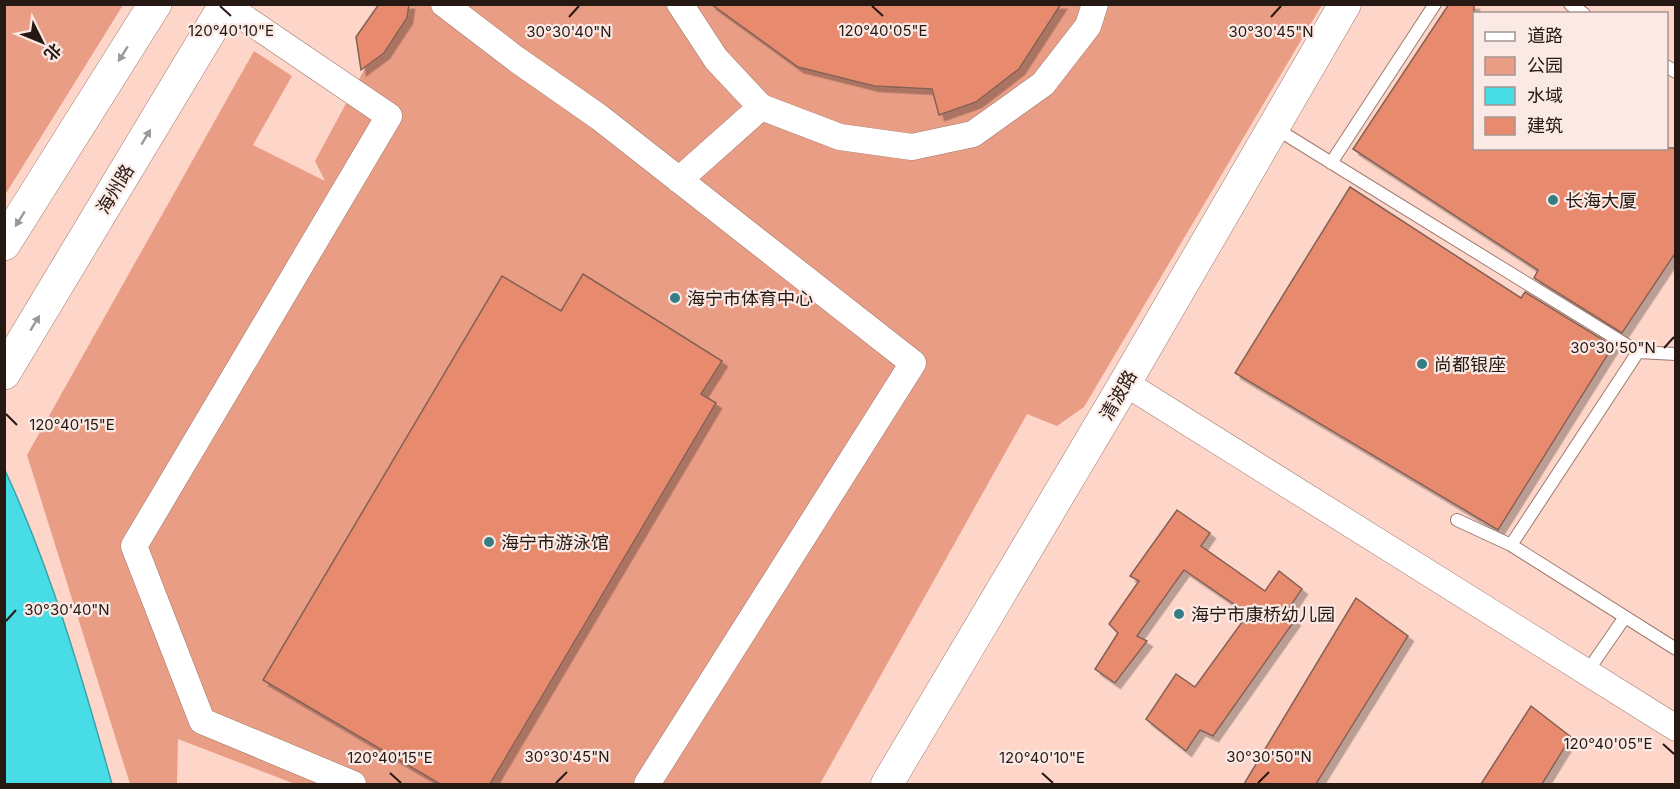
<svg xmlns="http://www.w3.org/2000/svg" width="1680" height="789" font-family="Inter,'Noto Sans SC',sans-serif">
<defs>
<filter id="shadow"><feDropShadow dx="5.5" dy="5.5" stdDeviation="0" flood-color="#0004"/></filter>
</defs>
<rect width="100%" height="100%" fill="#fed6c9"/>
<path fill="#e99d85" d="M5,4l118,1 -118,190 -1,-190z
M399,5h923l-238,402 -27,19 -30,-12 -207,370h-525l-117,-45 -1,45h-47l-103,-329 227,-404 38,25 -39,69 72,36 -10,-20z"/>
<path fill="#48dce6" stroke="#3ea1a7" stroke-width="1.5" d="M4,468c47,101 78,209 108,316h-107z"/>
<path fill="#e88a6d" stroke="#846156" stroke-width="1.5" filter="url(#shadow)" d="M379,4h30l-2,14 -23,35 -23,17 -5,-33z
M711,4h350l-42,65 -43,33 -37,13 -7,-26 -58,-3 -76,-19z
M1449,4h25v144h202v104l-54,81 -88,-55 4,-8 -185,-121z
M1350,187l171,111 4,-6 88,54 -115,184 -263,-157z
M583,274l139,87 -21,33 15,9 -226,381h-50l-177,-104 239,-404 59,35z
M1177,510l33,23 -9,13 64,45 14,-20 23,18 -17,25 10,6 -82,116 -13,-6 -14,21 -40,-32 30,-45 19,13 53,-73 -64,-44 -47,66 10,5 -32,42 -20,-14 23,-36 -9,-9 30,-43 -9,-5z
M1356,598l52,38 -92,148h-72z
M1531,706l40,31 -29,47h-61z"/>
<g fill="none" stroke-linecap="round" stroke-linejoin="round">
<g stroke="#9e796e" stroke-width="14">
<path id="service" d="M1570,4l14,10
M1666,66l10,6
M1275,128l363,224 38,2
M1331,163l104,-159
M1457,520l54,25 165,104
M1511,545l127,-193
M1587,672l38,-55"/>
</g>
<g stroke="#9e796e" stroke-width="27">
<path id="minor" d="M224,4l165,112 -255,430 68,175 151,63
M444,4l72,55 83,58 314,246 -266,421
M680,4l36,55 45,48
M679,180l82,-73 79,30 72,10 61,-13 70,-50 45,-58 7,-22
M1125,383l551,345"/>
</g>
<g stroke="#9e796e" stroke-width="33">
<path id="tertiary" d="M887,784l238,-401 220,-379"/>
</g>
<g stroke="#9e796e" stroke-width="34">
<path id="primary" d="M4,244l151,-240
M4,373l222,-369"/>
</g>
<use href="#service" stroke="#fff" stroke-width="12"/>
<use href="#minor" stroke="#fff" stroke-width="26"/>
<use href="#tertiary" stroke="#fff" stroke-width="32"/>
<use href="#primary" stroke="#fff" stroke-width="33"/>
</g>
<defs><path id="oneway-solid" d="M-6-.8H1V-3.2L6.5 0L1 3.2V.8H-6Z" transform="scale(1.5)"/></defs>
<g fill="#9d9795">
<use href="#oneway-solid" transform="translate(123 54) rotate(122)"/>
<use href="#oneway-solid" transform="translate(146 137) rotate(-59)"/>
<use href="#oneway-solid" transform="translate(20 219) rotate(122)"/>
<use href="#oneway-solid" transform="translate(35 323) rotate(-59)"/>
</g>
<path fill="none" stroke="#261813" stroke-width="2" d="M220,6l11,10M872,6l11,10M569,17l10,-11M1271,17l10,-11M1664,348l10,-11M6,414l11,11M6,621l10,-11M1663,744l11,10M390,773l11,10M1042,773l11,10M556,783l11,-11M1258,783l11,-11"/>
<g fill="#367e84" stroke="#fae9e4" stroke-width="2">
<circle cx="1553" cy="200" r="6"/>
<circle cx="675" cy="298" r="6"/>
<circle cx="1422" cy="364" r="6"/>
<circle cx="489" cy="542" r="6"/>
<circle cx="1179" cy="614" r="6"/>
</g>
<g text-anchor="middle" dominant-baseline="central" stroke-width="4.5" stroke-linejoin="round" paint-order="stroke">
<g font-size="18" fill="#261813" stroke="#fae9e4">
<text transform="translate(115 189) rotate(-59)">海州路</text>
<text transform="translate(1118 395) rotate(-60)">清波路</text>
</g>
<g font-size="18" fill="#261813" stroke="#fae9e4" text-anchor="start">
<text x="1565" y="200">长海大厦</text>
<text x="687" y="298">海宁市体育中心</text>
<text x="1434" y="364">尚都银座</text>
<text x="501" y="542">海宁市游泳馆</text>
<text x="1191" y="614">海宁市康桥幼儿园</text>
</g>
</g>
<g font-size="15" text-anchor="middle" fill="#261813" stroke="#fae9e4" stroke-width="4.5" stroke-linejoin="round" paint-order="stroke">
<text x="883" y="36">120°40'05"E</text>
<text x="231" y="36">120°40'10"E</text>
<text x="569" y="37">30°30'40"N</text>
<text x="1271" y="37">30°30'45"N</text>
<text x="1613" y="353">30°30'50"N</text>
<text x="72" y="430">120°40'15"E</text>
<text x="67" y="615">30°30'40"N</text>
<text x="1608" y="749">120°40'05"E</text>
<text x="567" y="762">30°30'45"N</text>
<text x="1269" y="762">30°30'50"N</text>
<text x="390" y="763">120°40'15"E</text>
<text x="1042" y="763">120°40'10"E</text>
</g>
<rect width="1680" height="789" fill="none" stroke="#261813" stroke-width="12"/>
<rect x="1473" y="12" width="195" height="138" fill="#fae9e4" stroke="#a59590" stroke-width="1.5"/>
<rect x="1485" y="32" width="30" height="9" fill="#ffffff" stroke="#a59590" stroke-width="1.5"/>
<text x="1527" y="42" font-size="18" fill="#261813">道路</text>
<rect x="1485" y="57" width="30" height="18" fill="#e99d85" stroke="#a59590" stroke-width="1.5"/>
<text x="1527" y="72" font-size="18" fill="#261813">公园</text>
<rect x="1485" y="87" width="30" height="18" fill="#48dce6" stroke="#a59590" stroke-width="1.5"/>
<text x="1527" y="102" font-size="18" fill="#261813">水域</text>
<rect x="1485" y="117" width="30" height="18" fill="#e88a6d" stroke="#a59590" stroke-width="1.5"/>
<text x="1527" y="132" font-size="18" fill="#261813">建筑</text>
<g transform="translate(42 42) rotate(133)" stroke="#fae9e4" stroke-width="4.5" paint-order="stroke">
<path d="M0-4.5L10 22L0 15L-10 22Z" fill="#261813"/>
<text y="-9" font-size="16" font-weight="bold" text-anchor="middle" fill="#261813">北</text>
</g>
</svg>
